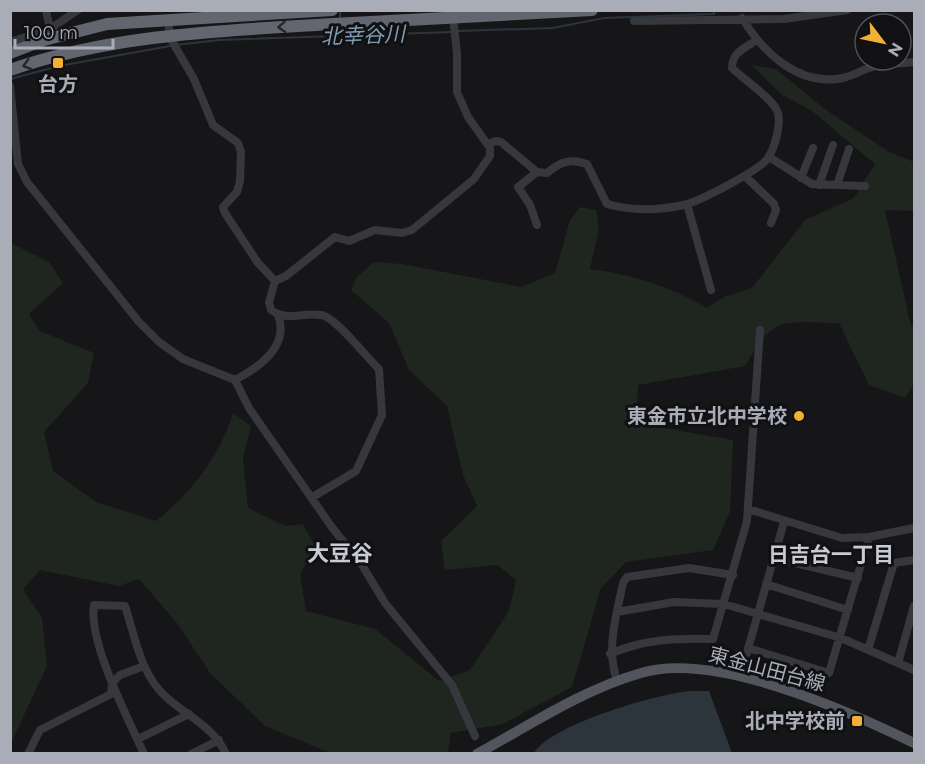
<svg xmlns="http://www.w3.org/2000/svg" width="925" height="764" font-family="Montserrat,'Noto Sans JP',sans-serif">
<rect width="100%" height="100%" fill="#161618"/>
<path fill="#1e261f" d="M751,65l25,4 50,41 63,42 25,10v49l-29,-1 26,116 3,-1v58l-9,15 -36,-13 -30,-62c-55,0 -65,-10 -94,43l-107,19 -2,38 97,17 -3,72 -17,38 -87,12 -25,26 -29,99 -69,37 -52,9 -3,20h-118l-65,-27 -55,-53 -33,-50 -38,-44 -20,7 -79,-16 -17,19 19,29 5,48 -36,77v-500l38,19 14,21 -34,31 11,17 54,22 -6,30 -44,49 9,39 43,31 60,19c36,-29 63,-64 77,-108l18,13 -8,33 5,49 37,18 18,-2 12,22 -15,29 6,36 69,18 64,52 31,-11 39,-59 7,-31 -19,-15 -52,5 -4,-29 36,-35 -14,-31 -16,-69 -38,-36 -20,-47 -38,-33 6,-13 17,-15 28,2 119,23 34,-14 15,-53 10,-13 16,3 3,19 -9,40c40,5 82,18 117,39l17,-11 28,-9 53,-68 49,-22 21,-34 -63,-53 -31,-17z"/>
<path fill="#2c353c" d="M690,691h19l23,62h-198c16,-28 122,-59 156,-62z"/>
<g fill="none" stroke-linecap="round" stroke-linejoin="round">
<path stroke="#2c353c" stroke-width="2" d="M340,21v-11
M457,31l96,-3 51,-10 110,-4v-4
M176,45l43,-5 233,-8
M10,79l49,-13 111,-20"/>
<path stroke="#37383d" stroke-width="8" d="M46,10l4,19
M742,18c21,34 56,69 101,60 9,-2 17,-7 26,-10 14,-5 30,-4 45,-6
M169,19v17l25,43 19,46 25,18 3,9 -1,29 -3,11 -14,15 2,6 33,50 17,18
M634,21l150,-2 63,-9
M10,42l40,-13 28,-19
M10,86l8,78 9,18 112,140 20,20 24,17 52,21 14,28 82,118 31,39 23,38 67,82 23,51
M488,144l8,-3 5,1 36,30 10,1c13,-11 23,-15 40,-9l20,40c24,7 53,6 77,1 16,-4 76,-35 84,-47 7,-11 13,-33 10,-45 -3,-13 -35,-34 -46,-45 0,-16 13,-20 25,-28
M769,157l43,27 53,2
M745,176l29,28 2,6 -5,13
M801,178l12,-30
M819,185l14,-40
M837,185l12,-36
M687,204l24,86
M537,225l-7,-20 -12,-18 19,-15
M275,281l11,-5 49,-39 14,4 26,-11 27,3 10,-3 62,-51 16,-23v-8l-22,-31 -11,-25v-39l-4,-36
M275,281l-6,21 2,8c18,12 31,2 50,5 14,1 46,43 58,54l3,46 -26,56 -45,27
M235,380c25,-13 55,-34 43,-65
M748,509l94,29 27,-1 45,-9
M774,558l84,20
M766,584l82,26
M617,612l57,-10 50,2 117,34 73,32
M748,648l81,25 40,-136
M868,650l26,-87 20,-3
M610,654c34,-15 67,-16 103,-15l34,-118 13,-191
M898,663l16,-57
M740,677l44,-155
M617,681c-11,-33 -1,-64 6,-98l4,-6 62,-9 44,7
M138,739l51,-25
M28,754l12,-24 71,-36 1,-11 8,-8 24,-9
M144,754c-16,-36 -56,-112 -50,-149l31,1c10,31 16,69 41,91 21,19 48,30 60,57
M191,754l28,-14"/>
<path stroke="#53555c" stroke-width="10" d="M477,754c53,-29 105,-64 164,-81 73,-22 207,38 273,70"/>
<path stroke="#63666e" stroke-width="12" d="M10,53l34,-13 63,-16 225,-14
M10,70c97,-34 203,-39 305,-45 92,-5 184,-10 277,-15"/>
</g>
<defs><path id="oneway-chevron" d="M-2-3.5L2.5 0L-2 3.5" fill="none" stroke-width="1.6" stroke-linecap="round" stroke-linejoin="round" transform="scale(1.5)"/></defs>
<g stroke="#26262a">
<use href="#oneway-chevron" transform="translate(282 27) rotate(177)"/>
<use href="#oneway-chevron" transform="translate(27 65) rotate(164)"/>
</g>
<g fill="#f2b134" stroke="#111113" stroke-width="2">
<rect x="52" y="57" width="12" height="12" rx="3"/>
<circle cx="799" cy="416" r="6"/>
<rect x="851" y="715" width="12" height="12" rx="3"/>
</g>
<g text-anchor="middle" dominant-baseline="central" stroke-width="6" stroke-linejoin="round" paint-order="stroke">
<g font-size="20" font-weight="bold" fill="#a8adb8" stroke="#111113" text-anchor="end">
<text x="58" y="84" text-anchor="middle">台方</text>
<text x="787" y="416">東金市立北中学校</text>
<text x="845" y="721">北中学校前</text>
</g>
<g font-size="20" fill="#a8adb8" stroke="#111113">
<text transform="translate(767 669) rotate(15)">東金山田台線</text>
</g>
<g font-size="21" font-style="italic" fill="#7f9bb3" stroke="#111113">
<text transform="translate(363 35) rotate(-2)">北幸谷川</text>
</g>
<g font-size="21" font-weight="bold" fill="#c9ccd4" stroke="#111113">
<text x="831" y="554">日吉台一丁目</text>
</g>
<g font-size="22" font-weight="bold" fill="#c9ccd4" stroke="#111113">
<text x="340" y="553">大豆谷</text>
</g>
</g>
<rect width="925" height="764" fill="none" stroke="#a8adb8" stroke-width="24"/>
<g transform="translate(883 42) rotate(122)"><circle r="28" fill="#111113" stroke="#4d4f55" stroke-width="1.5"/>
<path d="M0-4.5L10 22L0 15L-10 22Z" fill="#f2b134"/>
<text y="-9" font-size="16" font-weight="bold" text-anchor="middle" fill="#a8adb8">N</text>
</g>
<path d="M15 39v9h98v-9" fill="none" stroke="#a8adb8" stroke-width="3"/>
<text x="24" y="39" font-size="18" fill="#a8adb8" stroke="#111113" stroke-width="4.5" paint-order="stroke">100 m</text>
</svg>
